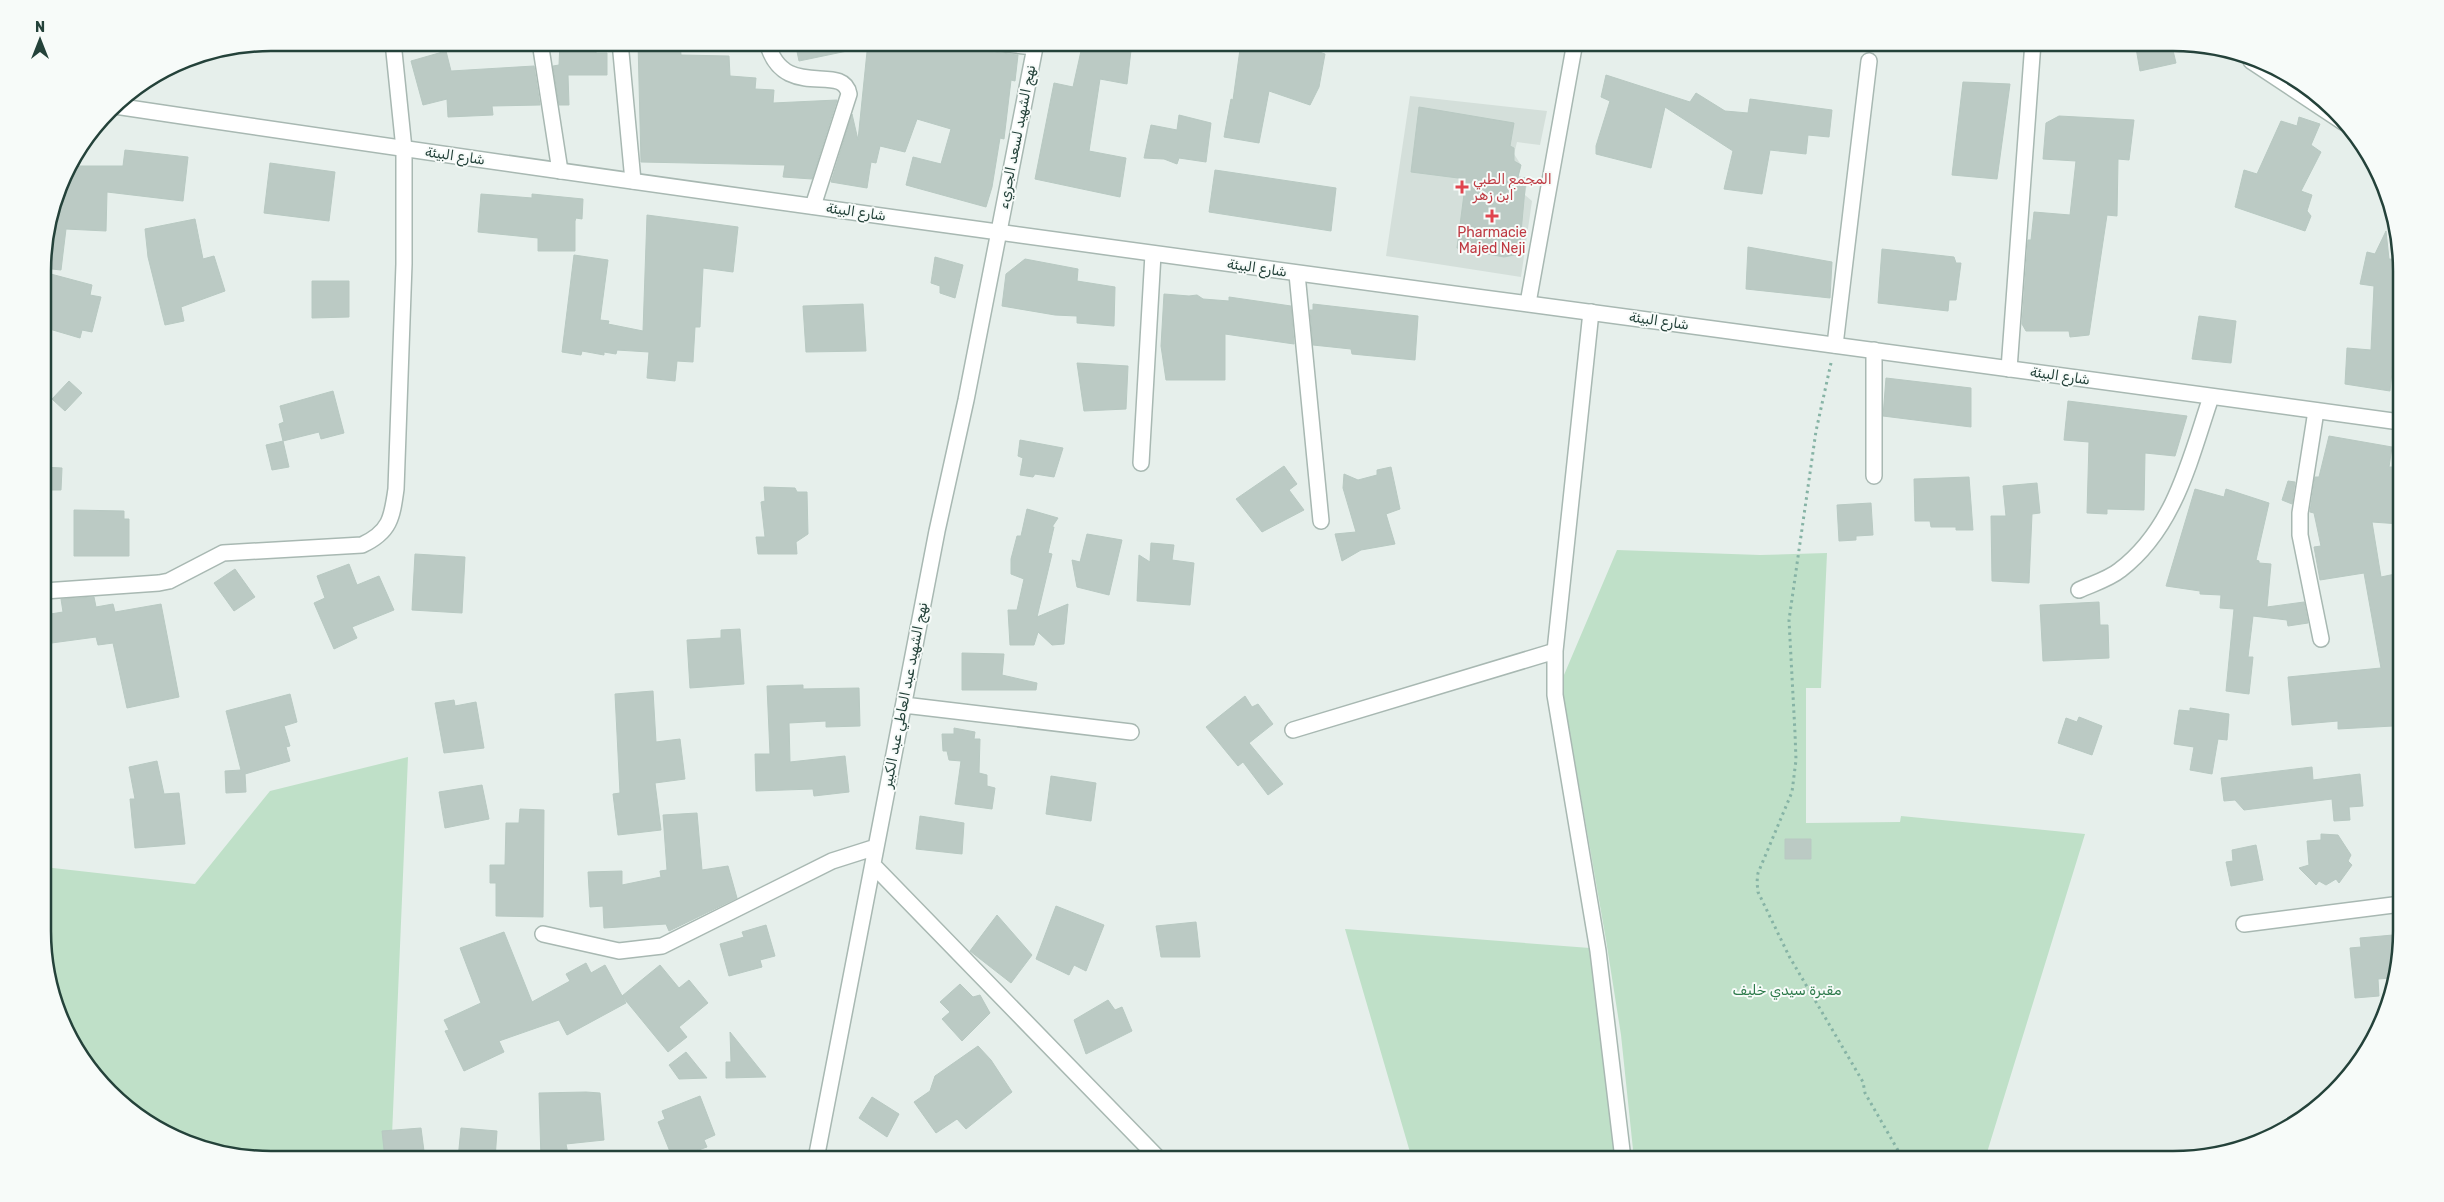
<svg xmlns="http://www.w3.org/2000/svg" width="2444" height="1202" font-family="Rubik,Vazirmatn,sans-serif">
<rect width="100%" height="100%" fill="#e6efeb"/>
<path fill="#d4dfda" d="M1410,96l137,15 -7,34 -23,-3 -3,12 7,11 -3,12 10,1 -3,17 7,6 -11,76 -135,-21z"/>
<path fill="#bfe0c8" d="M1617,550l143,5 67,-2 -6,135h-15v135l94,-1 1,-6 184,18 -100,325h-351l-13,-124 -15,-95 -45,-258z
M408,757l-17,402h-120l-101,-23 -80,-66 -30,-51 -15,-58 -1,-94 151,17 75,-93z
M1345,929l245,19 25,211h-203z"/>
<path fill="#bbcac4" stroke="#b8c9c2" d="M560,42h37l-1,11h11v22h-39l1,30h-10l-6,-39 6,-1z
M638,42h42l1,13 48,1 1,20 26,2 -1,11 19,1 -1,13 64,-3 -25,79 -29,-2 2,-12 -144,-3z
M795,42h57v8l-53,11z
M868,42h63l36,5 1,-4 8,1 8,7 34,4 -3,26 -4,-1 -7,59 -4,-1 -8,49 -6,20 -80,-22 7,-28 28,7 10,-35 -34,-10 -12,33 -25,-6 -4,17 -5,-1 -4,26 -36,-6 21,-68 6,26z
M1083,42h49l-5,42 -27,-5 -11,72 37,7 -6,39 -85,-18 19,-96 19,4z
M1241,42h51l33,12 -6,33 -9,18 -41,-14 -10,52 -35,-6 7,-38 2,1z
M2135,42h36l5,21 -36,8z
M446,51l5,20 83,-5 6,39 -48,1 1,9 -45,2 -1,-18 -24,6 -12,-44z
M1606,75l84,27 6,-9 29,18 23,2 2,-14 82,11 -3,27 -21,-2 -2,19 -36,-4 -8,44 -38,-5 9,-38 -68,-44 -14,61 -55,-14v-8l14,-45 -9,-4z
M1963,82l47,2 -13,95 -45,-4z
M1419,107l95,16 -4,23 4,2v13l7,4 -3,12 8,1 -7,76 -15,3 -47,-9 9,-69 -55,-7z
M1179,115l32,8 -5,39 -27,-4 -2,6 -13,-5 -20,-1 7,-33 26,5z
M2059,116l75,4 -5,40 -11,-1 -1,57 -10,-1 -18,120 -19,2 -1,-6h-43l-4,-7 6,-84h3l3,-28 36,3 6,-54 -33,-2 3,-36z
M2299,117l21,7 -9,21 10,7 -20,39 11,4 -5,16 4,5 -6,15 -70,-24 9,-37 13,4 24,-53 16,5z
M125,150l63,7 -5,44 -76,-9 -1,39 -40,-2 -5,41 -18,-2v-12l23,-86 3,-4h54z
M270,163l65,9 -6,49 -65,-8z
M1215,170l121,18 -5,43 -122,-19z
M481,194l51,4v-4l51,5 -1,20 -6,-1 -1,3v30h-37v-13l-60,-6z
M647,215l91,12 -5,45 -30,-4 -3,59h-5l-2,35 -16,-1 -2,20 -28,-3 2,-26 -32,-2 -1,4 -12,-2v3l-22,-4 -1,4 -19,-3 12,-97 34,5 -8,60 9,1 -1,3 35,7z
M195,219l8,40 11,-3 11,35 -44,16 3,14 -19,4 -17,-68 -3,-28z
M2386,231l3,28 11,1 -7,48 7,1v35l-5,-1 -5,48 -45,-7 2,-36 24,2 3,-64 -14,-2 7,-32 8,2z
M1748,247l84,15 -2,36 -84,-9z
M1882,249l72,8 2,6h5l-5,37h-7l-1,11 -70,-8z
M935,257l28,8 -8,33 -15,-5v-7l-9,-3z
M1025,259l53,10 -1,12 38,6 -1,39 -37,-3v-7l-22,-1 -53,-9 4,-32z
M47,273l45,12 -2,10 11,2 -9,35 -10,-2 -2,8 -34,-10 6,-27 -9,-3z
M312,281h37v36l-37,1z
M1164,294l25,2 8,-1 6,4 26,2v-4l62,9 3,38 -69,-10v46h-59l-5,-34z
M863,304l3,47 -60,1 -3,-46z
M1313,304l105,12 -3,44 -63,-6 -1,-5 -38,-4 -3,-35h3z
M2199,316l37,5 -5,42 -39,-4z
M1077,363l51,3 -2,43 -42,2z
M1886,378l85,10v39l-88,-11z
M69,381l13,12 -17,18 -13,-12z
M333,391l11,42 -23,6 -2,-7 -36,9 -4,-17 5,-2 -4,-16z
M2068,401l119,15 -12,40 -30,-3 -1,57 -37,-1v5l-20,-1 2,-71 -25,-2z
M2329,436l63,11 -3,20h11v57l-28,-2 9,55 19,-4 1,86 -4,1 4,53 -9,1 1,12 -55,3v-8l-46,4 -4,-48 93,-9 -17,-95 -44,7 -6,-33 7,-1 -7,-33 -4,-1 5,-35h4z
M1020,440l43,8 -9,29 -19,-3 -2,3 -13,-2 3,-17 -5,-2z
M283,441l6,26 -17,3 -6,-25z
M1284,466l13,18 -8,6 15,20 -42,22 -26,-33z
M43,467l19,1 -1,22h-17z
M1391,467l9,42 -14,5 9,30 -34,6 -19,11 -7,-27 21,-2 -13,-44 1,-14 14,6 19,-5v-5z
M1969,477l4,53h-17v-3h-25l-1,-6h-15l-1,-42z
M2288,481l7,1 -3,22 -10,-4z
M2037,483l3,30 -8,1 -3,69 -37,-2 -1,-65h15l-3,-30z
M764,487l31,1 2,4h10l1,42 -12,8 1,12h-39l-2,-17h9l-4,-35 4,-1z
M2195,489l29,8 2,-8 43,14 -13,57 3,1v2l12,1 -4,43 37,-5 4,21 -20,3 -1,-6 -34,-4 -5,41h5l-4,37 -23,-3 8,-82 -14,-1 1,-13 -21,-1v-3l-34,-5z
M1871,503l2,32 -17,1v4l-17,1 -2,-36z
M1027,509l31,9 -6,9h2l-6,26 4,1 -15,63 31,-13 -4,40 -12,1 -14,-13 -4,13h-24l-2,-35h9l7,-31 -13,-5v-15l6,-23h4z
M74,510l50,1v8h5v37h-55z
M1087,534l35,6 -13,55 -32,-8 -5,-27 8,2z
M1151,543l23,2 -2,15 22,3 -4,42 -53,-4 2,-46 11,7z
M415,554l50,3 -3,56 -50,-3z
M349,564l8,21 22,-9 15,34 -42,17 5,11 -23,11 -20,-46 11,-5 -8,-22z
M235,569l20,28 -21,14 -20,-28z
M94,597l2,10 17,-3 2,8 46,-8 18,93 -52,11 -14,-65 -15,2 -2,-8 -52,7v-29l19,-3 -2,-13z
M2099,602l1,23h8l1,33 -66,3 -3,-56z
M740,629l4,55 -54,4 -3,-48 34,-2v-8z
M962,653l42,1 -2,21 35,8 -1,7h-74z
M803,685v4l56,-1 1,38 -34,1v-6l-37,2 1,39 55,-6 4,36 -35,4 -1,-7 -57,2 -1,-37h15l-3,-68z
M653,691l3,51 24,-3 5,40 -30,4 6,47 -43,5 -5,-41 7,-1 -5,-99z
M290,694l7,28 -13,4 6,20 -4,1 4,14 -45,13 1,18 -20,1 -1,-22 16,-1 -15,-59z
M1245,696l7,11 6,-3 15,20 -24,19 34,41 -15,11 -25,-33 -5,4 -32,-39z
M454,700l1,6 21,-4 8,46 -40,5 -9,-50z
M2190,708l39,6 -2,26 -9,-1 -6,35 -22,-4 4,-23 -20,-3 5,-34 11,1z
M2079,717l23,9 -10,29 -34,-12 8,-25 11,4z
M954,728l21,4 -1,7h6l-1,34 8,2v11l8,2 -3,21 -37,-5 6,-43 -12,-1 -2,-9h-4l-1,-17h12z
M157,761l7,33 15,-1 6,51 -50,4 -5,-49h5l-6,-32z
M2312,767l1,13 47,-6 3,32 -14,1 1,13 -16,1 -2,-22 -88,11 -9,-10 -11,1 -3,-23z
M1051,776l45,7 -5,38 -45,-7z
M482,785l7,34 -44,9 -6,-36z
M520,809l24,1 -1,107 -47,-1v-33h-6v-18h15l1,-42h13z
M697,813l5,57 26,-4 9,32 -68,33 -3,-7 -62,4 -1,-22 -13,1 -2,-35 34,-1v14l39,-8 -1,-6 7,-1 -4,-55z
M920,816l44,7 -2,31 -46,-5z
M2321,834l17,1 13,20 -3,6 4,4 -13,18 -3,-4 -10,6 -7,-4 -3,4 -17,-17 10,-3 -2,-24 14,-1z
M1785,839h26v20h-26z
M2256,845l7,35 -32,6 -5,-24 7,-1 -1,-11z
M1056,906l48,19 -18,46 -12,-6 -5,10 -33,-16z
M997,915l35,40 -21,28 -41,-32z
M1196,922l4,35h-39l-5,-31z
M766,925l9,31 -15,4 2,7 -33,9 -9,-32 24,-7 -2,-5z
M504,932l28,70 38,-21 -4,-7 20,-11 5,10 14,-8 21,38 -59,32 -8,-15 -60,21 5,11 -40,19 -19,-40 4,-1 -5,-10 37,-17 -21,-55z
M2393,935l2,24 -5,19 -12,1 1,17 -24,2 -5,-50 11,-1 -1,-9z
M660,965l19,23 10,-8 19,23 -29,24 8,10 -19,15 -46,-56z
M960,984l13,13 7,-2 10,18 -28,28 -20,-22 8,-7 -10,-10z
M1108,1000l7,10 7,-3 10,24 -46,23 -12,-34z
M730,1032l36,45 -40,1v-16h5z
M978,1046l13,14 21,32 -46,37 -9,-10 -21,14 -22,-31 16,-11 5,-15z
M686,1052l21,26 -28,1 -10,-14z
M586,1092l14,1 4,47 -38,4 3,15h-28l-2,-66z
M700,1096l15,39 -11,5 3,7 -34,12 -15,-37 7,-3 -3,-8z
M872,1097l27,17 -12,23 -28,-19z
M421,1128l4,31h-40l-3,-28z
M461,1128l36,3 -2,28h-37z"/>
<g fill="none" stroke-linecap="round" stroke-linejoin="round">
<g stroke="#a8b8b2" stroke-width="18">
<path id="minor" d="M540,42l20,129
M620,42l13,139
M767,42c16,61 76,19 82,52l-36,112
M985,42l50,5
M2251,61l92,61
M1297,274l24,247
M1528,303l47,-261
M1591,312l-36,339v44l43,256 25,208
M1835,345l34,-284
M2009,369l24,-327
M2316,411l-16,102v22l21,104
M1141,463l12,-209
M1874,476v-126
M2079,590c13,-6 30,-11 41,-20 55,-42 70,-111 91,-173
M44,591l115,-8 10,-2 54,-28 139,-8c28,-13 30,-27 34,-56l8,-225v-115l-11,-107
M904,705l227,27
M1293,730l262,-79
M873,865l286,294
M2244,924l157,-20
M543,934l76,17 43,-5 170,-85 44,-14
M816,1159l121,-628 29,-131 70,-358"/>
</g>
<g stroke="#a8b8b2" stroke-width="18">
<path id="tertiary" d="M115,106c761,114 1523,211 2285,316"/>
</g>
<path stroke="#86b3a5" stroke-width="3" stroke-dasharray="2.5 4" stroke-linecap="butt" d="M1831,363l-15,68 -27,189 6,113 1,27 -4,32 -34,81 -1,9 1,10 31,64 74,126 2,11 38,66"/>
<use href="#minor" stroke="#fff" stroke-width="15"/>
<use href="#tertiary" stroke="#fff" stroke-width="15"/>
</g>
<g fill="#e0444e" stroke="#f7fbf9" stroke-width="2">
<path d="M1459.5 179.5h5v5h5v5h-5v5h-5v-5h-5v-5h5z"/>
<path d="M1489.5 208.5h5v5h5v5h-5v5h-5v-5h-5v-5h5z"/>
</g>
<g text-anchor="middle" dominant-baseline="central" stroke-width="4" stroke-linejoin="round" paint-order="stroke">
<g font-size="14" fill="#24423a" stroke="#f7fbf9">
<text transform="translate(1017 137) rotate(-79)">نهج الشهيد لسعد الجريء</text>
<text transform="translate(455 156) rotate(8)">شارع البيئة</text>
<text transform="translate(856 212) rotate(8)">شارع البيئة</text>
<text transform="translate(1257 268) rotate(8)">شارع البيئة</text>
<text transform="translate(1659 321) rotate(8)">شارع البيئة</text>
<text transform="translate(2060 376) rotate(8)">شارع البيئة</text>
<text transform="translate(905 695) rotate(-79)">نهج الشهيد عبد العاطي عبد الكبير</text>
</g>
<g font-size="14" fill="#be3a42" stroke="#f7fbf9" text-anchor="start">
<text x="1473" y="179">المجمع الطبي<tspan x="1473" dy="16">ابن زهر</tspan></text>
<text x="1492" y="232" text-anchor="middle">Pharmacie<tspan x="1492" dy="16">Majed Neji</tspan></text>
</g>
<g font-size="14" fill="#2d7a4b" stroke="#f7fbf9">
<text x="1787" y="990">مقبرة سيدي خليف</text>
</g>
</g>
<path d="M0 0H2444V1202H0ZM271 51H2173A220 220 0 0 1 2393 271V931A220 220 0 0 1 2173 1151H271A220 220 0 0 1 51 931V271A220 220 0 0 1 271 51Z" fill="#f7fbf9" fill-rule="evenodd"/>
<path fill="none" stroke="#24423a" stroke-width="2.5" d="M271 51H2173A220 220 0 0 1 2393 271V931A220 220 0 0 1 2173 1151H271A220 220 0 0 1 51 931V271A220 220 0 0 1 271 51Z"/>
<g transform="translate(40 40)" stroke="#f7fbf9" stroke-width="4" paint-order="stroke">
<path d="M0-4L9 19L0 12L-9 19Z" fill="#24423a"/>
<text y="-8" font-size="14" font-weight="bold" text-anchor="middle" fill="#24423a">N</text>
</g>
</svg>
